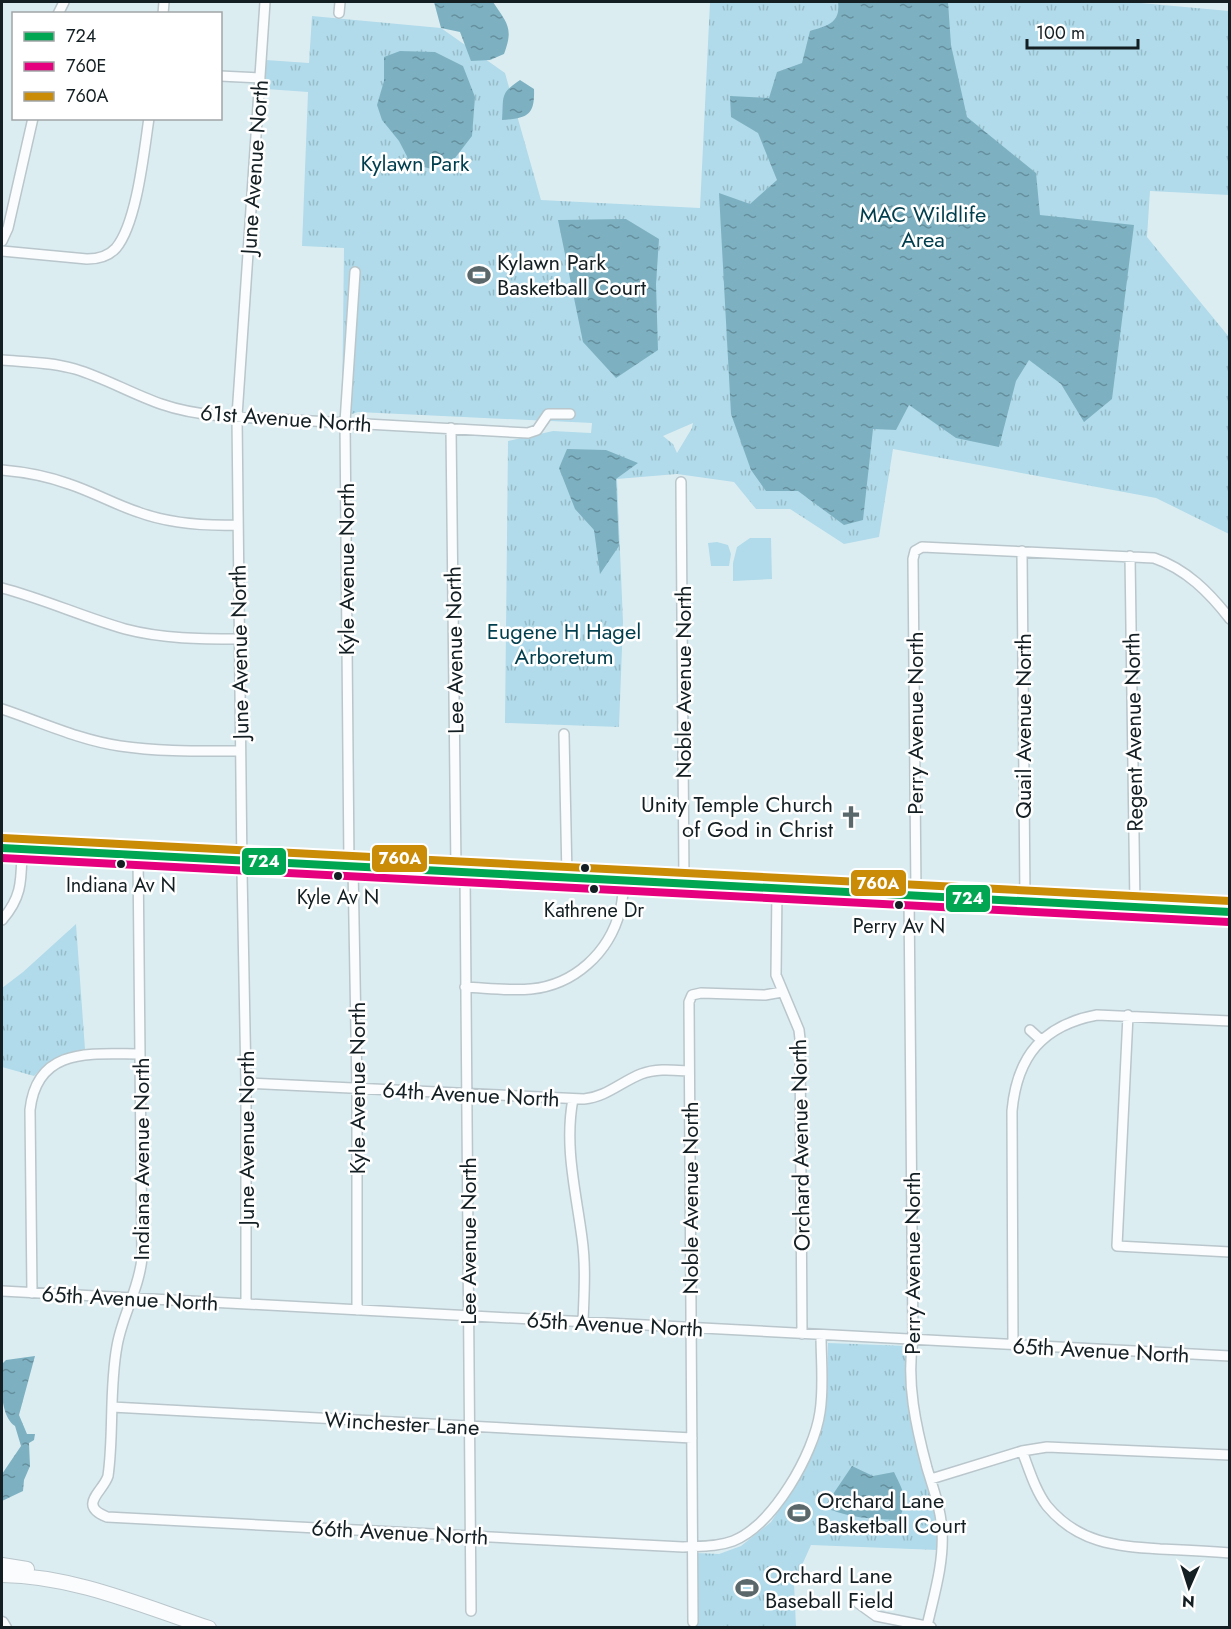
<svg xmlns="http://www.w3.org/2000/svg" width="1231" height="1629" font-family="Jost,sans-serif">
<defs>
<pattern id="park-tufts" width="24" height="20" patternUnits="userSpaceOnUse" patternTransform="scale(1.5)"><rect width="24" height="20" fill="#b1dbea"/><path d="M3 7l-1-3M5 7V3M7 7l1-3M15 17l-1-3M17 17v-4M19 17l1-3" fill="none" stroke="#97bcc8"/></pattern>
<pattern id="water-ripples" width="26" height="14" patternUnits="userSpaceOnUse" patternTransform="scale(1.5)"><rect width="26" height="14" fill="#7db1c2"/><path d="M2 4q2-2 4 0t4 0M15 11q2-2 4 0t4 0" fill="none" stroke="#658f9d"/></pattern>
</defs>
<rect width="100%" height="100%" fill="#dcedf2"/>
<path fill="#b1dbea" d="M750,538h21l1,41 -39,2v-18l4,-16z
M717,542l11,3 3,9 -2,12h-18l-3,-23z"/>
<path fill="url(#park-tufts)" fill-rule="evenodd" d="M710,2h420l99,9v184l-79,-4 -3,46 82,100v197l-73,-36 -263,-49 -14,88 -35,7 -54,-35h-34l-22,-27 -57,-8 -60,5 6,143 -4,105 -114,-4 3,-282 45,-10 38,2 1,-10 -234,-11 -6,2 -10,-5 2,-161 -42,-2 6,-154 -42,-3v-29l43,3 3,-47 129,12 64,45 36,127 159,8zM693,423l-1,5 -15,25 -4,-9 -10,-8z
M76,924l9,125c-24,5 -34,11 -51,27l-32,-9v-79l21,-16z
M828,1343l79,3 2,64 27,106 1,34 -126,-5 -17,38 2,44 -106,1 7,-75 22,1 22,-8 30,-24 24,-37 23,-43 9,-49z"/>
<path fill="url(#water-ripples)" d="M434,2h59c14,21 21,26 11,52l-14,6 -19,1 -11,-29 -19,-4z
M838,2h110l3,43 16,72 69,56 4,42 94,10 -22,174 -28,23 -23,-38 -32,-24 -13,21 -17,66 -43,-9 -47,-33 -13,25 -23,-1 -10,91 -19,5 -46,-34h-32l-15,-21 -20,-56 -12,-221 31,11 27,-24 -19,-47 -27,-16 -1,-21 39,2 8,-26 25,-9 8,-32c17,-5 31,-8 28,-29z
M400,51l35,1 28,14 12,31 -3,39 -17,22 -23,11 -21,-5 -12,-23 -17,-21 -5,-15 7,-24v-24z
M520,80l14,9c1,27 -7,29 -32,31 2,-23 -3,-26 18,-40z
M626,219l33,20 -3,45 2,66 -42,28 -33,-36 -25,-122z
M567,449l39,1 32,13 -22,16 3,67 -19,28 -6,-44 -19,-21 -16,-41z
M35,1356l-16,59 8,19h8l-1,6 -5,3 1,23 -6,14 -1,11 -21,10v-27l19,-28 -6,-20c-15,-10 -14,-42 -13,-62l4,-4z
M852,1466l21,10 21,-4c9,19 16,28 4,48 -22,-1 -56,-2 -73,-14z"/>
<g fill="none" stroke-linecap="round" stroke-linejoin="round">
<g stroke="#b9c6cb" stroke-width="12">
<path id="minor" d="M339,13l1,-11
M58,14l6,-12
M163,14l1,-12
M220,76l40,2
M2,241l6,-13 25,-110
M2,251l85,8c11,0 21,-2 29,-11 21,-25 28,-97 33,-130
M2,360c24,2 49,2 73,9 30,9 57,25 86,35 20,7 39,10 60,12l307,17 9,-3 11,-16h22
M451,428l5,443
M2,470c23,2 45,6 67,14 24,8 45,20 69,28 32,12 66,14 100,13
M681,482l3,400
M1022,551l3,350
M1130,556l5,351
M2,588c42,11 81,29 123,41 38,10 76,10 115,10
M2,709c39,13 77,31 118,37 40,6 81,5 120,5
M564,734l3,143
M2,848l1228,64
M138,855l4,403c-3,31 -20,58 -25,88 -8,43 -3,88 -9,130 -5,16 -31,29 -1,41l576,30c17,-1 34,0 50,-6 40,-16 81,-87 87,-129 4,-25 1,-52 1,-77
M349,866l-4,-444 10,-150
M353,866l4,222v222
M465,872l6,739
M777,888l-1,87 23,55 1,9 2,295
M909,895l4,445c-7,42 3,87 14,128 6,20 14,41 15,63 2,32 -8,64 -15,95
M916,895l-3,-336 2,-8 7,-4 232,11c32,11 55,34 76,61
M2,920c21,-24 19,-41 20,-71
M465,987c22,1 44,4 66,2 43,-4 78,-36 89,-78 3,-10 3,-21 4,-32
M1128,1015l-11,231 113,6
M1030,1030l11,10
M246,1083l338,16c22,-2 37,-17 57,-25 15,-6 32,-4 48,-3
M573,1099c-9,47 3,93 9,139 4,28 2,56 1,84
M2,1291l1228,65
M32,1293l-2,-183c7,-64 62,-56 110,-56
M246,1304v-221l-4,-212 -5,-455 28,-414
M1013,1345l-1,-234c5,-55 31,-86 85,-96l133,6
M112,1407l580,31
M1022,1451c7,18 13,39 25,55 31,37 68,40 113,43 23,1 46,2 70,4
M931,1479l91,-28 25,-4 183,8
M858,1603l18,13 55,11
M693,1622l-4,-620 3,-7 9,-2 64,2 17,-3"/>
</g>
<g stroke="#b9c6cb" stroke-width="15">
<path id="major" d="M2,1623l3,5"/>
</g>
<g stroke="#b9c6cb" stroke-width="16">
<path id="highway" d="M2,1565l25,4
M2,1575c72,1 138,30 207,53"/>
</g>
<use href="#minor" stroke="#fafcfd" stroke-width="9"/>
<use href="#major" stroke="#fafcfd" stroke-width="12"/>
<use href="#highway" stroke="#fafcfd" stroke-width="14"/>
<g stroke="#fff" stroke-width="12">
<path id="bus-1" d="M2,848l1228,64"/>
</g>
<g stroke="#fff" stroke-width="12">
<path id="bus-2" d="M2,858l1227,64"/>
</g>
<g stroke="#fff" stroke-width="12">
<path id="bus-3" d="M3,838l1227,63"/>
</g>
<use href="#bus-1" stroke="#00a651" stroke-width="8"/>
<use href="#bus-2" stroke="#e5007d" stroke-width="8"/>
<use href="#bus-3" stroke="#ca8b07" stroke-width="8"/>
</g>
<defs>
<g id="stadium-bare" transform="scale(1.8)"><path d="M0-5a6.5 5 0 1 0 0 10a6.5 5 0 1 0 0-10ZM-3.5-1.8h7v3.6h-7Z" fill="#5a676b" stroke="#fff" stroke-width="2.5" paint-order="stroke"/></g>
<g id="church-bare" transform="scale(1.8)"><path d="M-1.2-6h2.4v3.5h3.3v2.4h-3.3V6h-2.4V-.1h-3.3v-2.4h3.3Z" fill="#5a676b" stroke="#fff" stroke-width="2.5" paint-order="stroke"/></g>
</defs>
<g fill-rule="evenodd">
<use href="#stadium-bare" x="479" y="275"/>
<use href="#church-bare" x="851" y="817"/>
<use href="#stadium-bare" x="799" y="1513"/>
<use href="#stadium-bare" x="747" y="1588"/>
</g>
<g fill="#141f23" stroke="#fff" stroke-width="2">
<circle cx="121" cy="864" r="5"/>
<circle cx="585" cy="868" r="5"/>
<circle cx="338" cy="876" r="5"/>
<circle cx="594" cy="889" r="5"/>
<circle cx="899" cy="905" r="5"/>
</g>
<g text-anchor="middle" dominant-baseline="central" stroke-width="5" stroke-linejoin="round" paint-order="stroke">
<g font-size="20" fill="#141f23" stroke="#fff">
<text x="121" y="885">Indiana Av N</text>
<text x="338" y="897">Kyle Av N</text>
<text x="594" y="910">Kathrene Dr</text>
<text x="899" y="926">Perry Av N</text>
</g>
<g font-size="22" fill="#003e4e" stroke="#fff">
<text x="415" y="163">Kylawn Park</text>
<text x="923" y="214">MAC Wildlife<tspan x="923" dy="25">Area</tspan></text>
<text x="564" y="631">Eugene H Hagel<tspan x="564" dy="25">Arboretum</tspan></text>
</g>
<g font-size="22" fill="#141f23" stroke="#fff">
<text transform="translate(254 167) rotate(-86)">June Avenue North</text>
<text transform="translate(286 418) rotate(4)">61st Avenue North</text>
<text transform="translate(346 569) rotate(-90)">Kyle Avenue North</text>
<text transform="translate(454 650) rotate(-91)">Lee Avenue North</text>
<text transform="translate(239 652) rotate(-91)">June Avenue North</text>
<text transform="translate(683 682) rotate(-90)">Noble Avenue North</text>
<text transform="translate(915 723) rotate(-90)">Perry Avenue North</text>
<text transform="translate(1023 726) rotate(-90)">Quail Avenue North</text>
<text transform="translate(1133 732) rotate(-91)">Regent Avenue North</text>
<text transform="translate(357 1088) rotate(-90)">Kyle Avenue North</text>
<text transform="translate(471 1094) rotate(3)">64th Avenue North</text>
<text transform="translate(246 1138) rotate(-90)">June Avenue North</text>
<text transform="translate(800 1145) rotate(-91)">Orchard Avenue North</text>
<text transform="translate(141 1159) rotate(-90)">Indiana Avenue North</text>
<text transform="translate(690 1198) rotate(-90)">Noble Avenue North</text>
<text transform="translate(468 1241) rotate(-90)">Lee Avenue North</text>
<text transform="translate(912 1263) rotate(-90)">Perry Avenue North</text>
<text transform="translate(130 1298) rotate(3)">65th Avenue North</text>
<text transform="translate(615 1324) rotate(3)">65th Avenue North</text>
<text transform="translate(1101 1350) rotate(3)">65th Avenue North</text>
<text transform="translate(402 1423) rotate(3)">Winchester Lane</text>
<text transform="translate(400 1532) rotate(3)">66th Avenue North</text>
</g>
<g font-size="22" fill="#141f23" stroke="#fff" text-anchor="start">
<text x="497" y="262">Kylawn Park<tspan x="497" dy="25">Basketball Court</tspan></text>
<text x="833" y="804" text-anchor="end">Unity Temple Church<tspan x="833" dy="25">of God in Christ</tspan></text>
<text x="817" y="1500">Orchard Lane<tspan x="817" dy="25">Basketball Court</tspan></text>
<text x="765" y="1575">Orchard Lane<tspan x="765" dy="25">Baseball Field</tspan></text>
</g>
</g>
<g stroke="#fff" stroke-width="2">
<rect x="371" y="844" width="57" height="29" rx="6" fill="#ca8b07"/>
<rect x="241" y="847" width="46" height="29" rx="6" fill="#00a651"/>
<rect x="850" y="869" width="57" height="28" rx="6" fill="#ca8b07"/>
<rect x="945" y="884" width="46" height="29" rx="6" fill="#00a651"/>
</g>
<g font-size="16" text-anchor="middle" font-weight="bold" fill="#fff">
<text x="400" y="864">760A</text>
<text x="264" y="867">724</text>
<text x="878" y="889">760A</text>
<text x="968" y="904">724</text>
</g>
<rect width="1231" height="1629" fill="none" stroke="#141f23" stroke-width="6"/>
<rect x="12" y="12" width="210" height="108" fill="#ffffff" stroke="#a1a5a7" stroke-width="1.5"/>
<rect x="24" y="32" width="30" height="9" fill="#00a651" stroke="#a1a5a7" stroke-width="1.5"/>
<text x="66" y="42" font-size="18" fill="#141f23">724</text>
<rect x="24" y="62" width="30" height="9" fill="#e5007d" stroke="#a1a5a7" stroke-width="1.5"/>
<text x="66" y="72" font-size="18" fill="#141f23">760E</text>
<rect x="24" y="92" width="30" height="9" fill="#ca8b07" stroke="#a1a5a7" stroke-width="1.5"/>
<text x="66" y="102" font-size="18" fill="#141f23">760A</text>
<g transform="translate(1189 1587) rotate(183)" stroke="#ffffff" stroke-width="4.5" paint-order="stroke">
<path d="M0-4.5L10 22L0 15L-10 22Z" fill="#141f23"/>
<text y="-9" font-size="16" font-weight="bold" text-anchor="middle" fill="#141f23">N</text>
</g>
<path d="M1027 39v9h111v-9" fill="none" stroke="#141f23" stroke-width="3"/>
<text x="1036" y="39" font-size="18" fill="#141f23" stroke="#ffffff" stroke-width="4.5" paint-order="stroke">100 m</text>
</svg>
